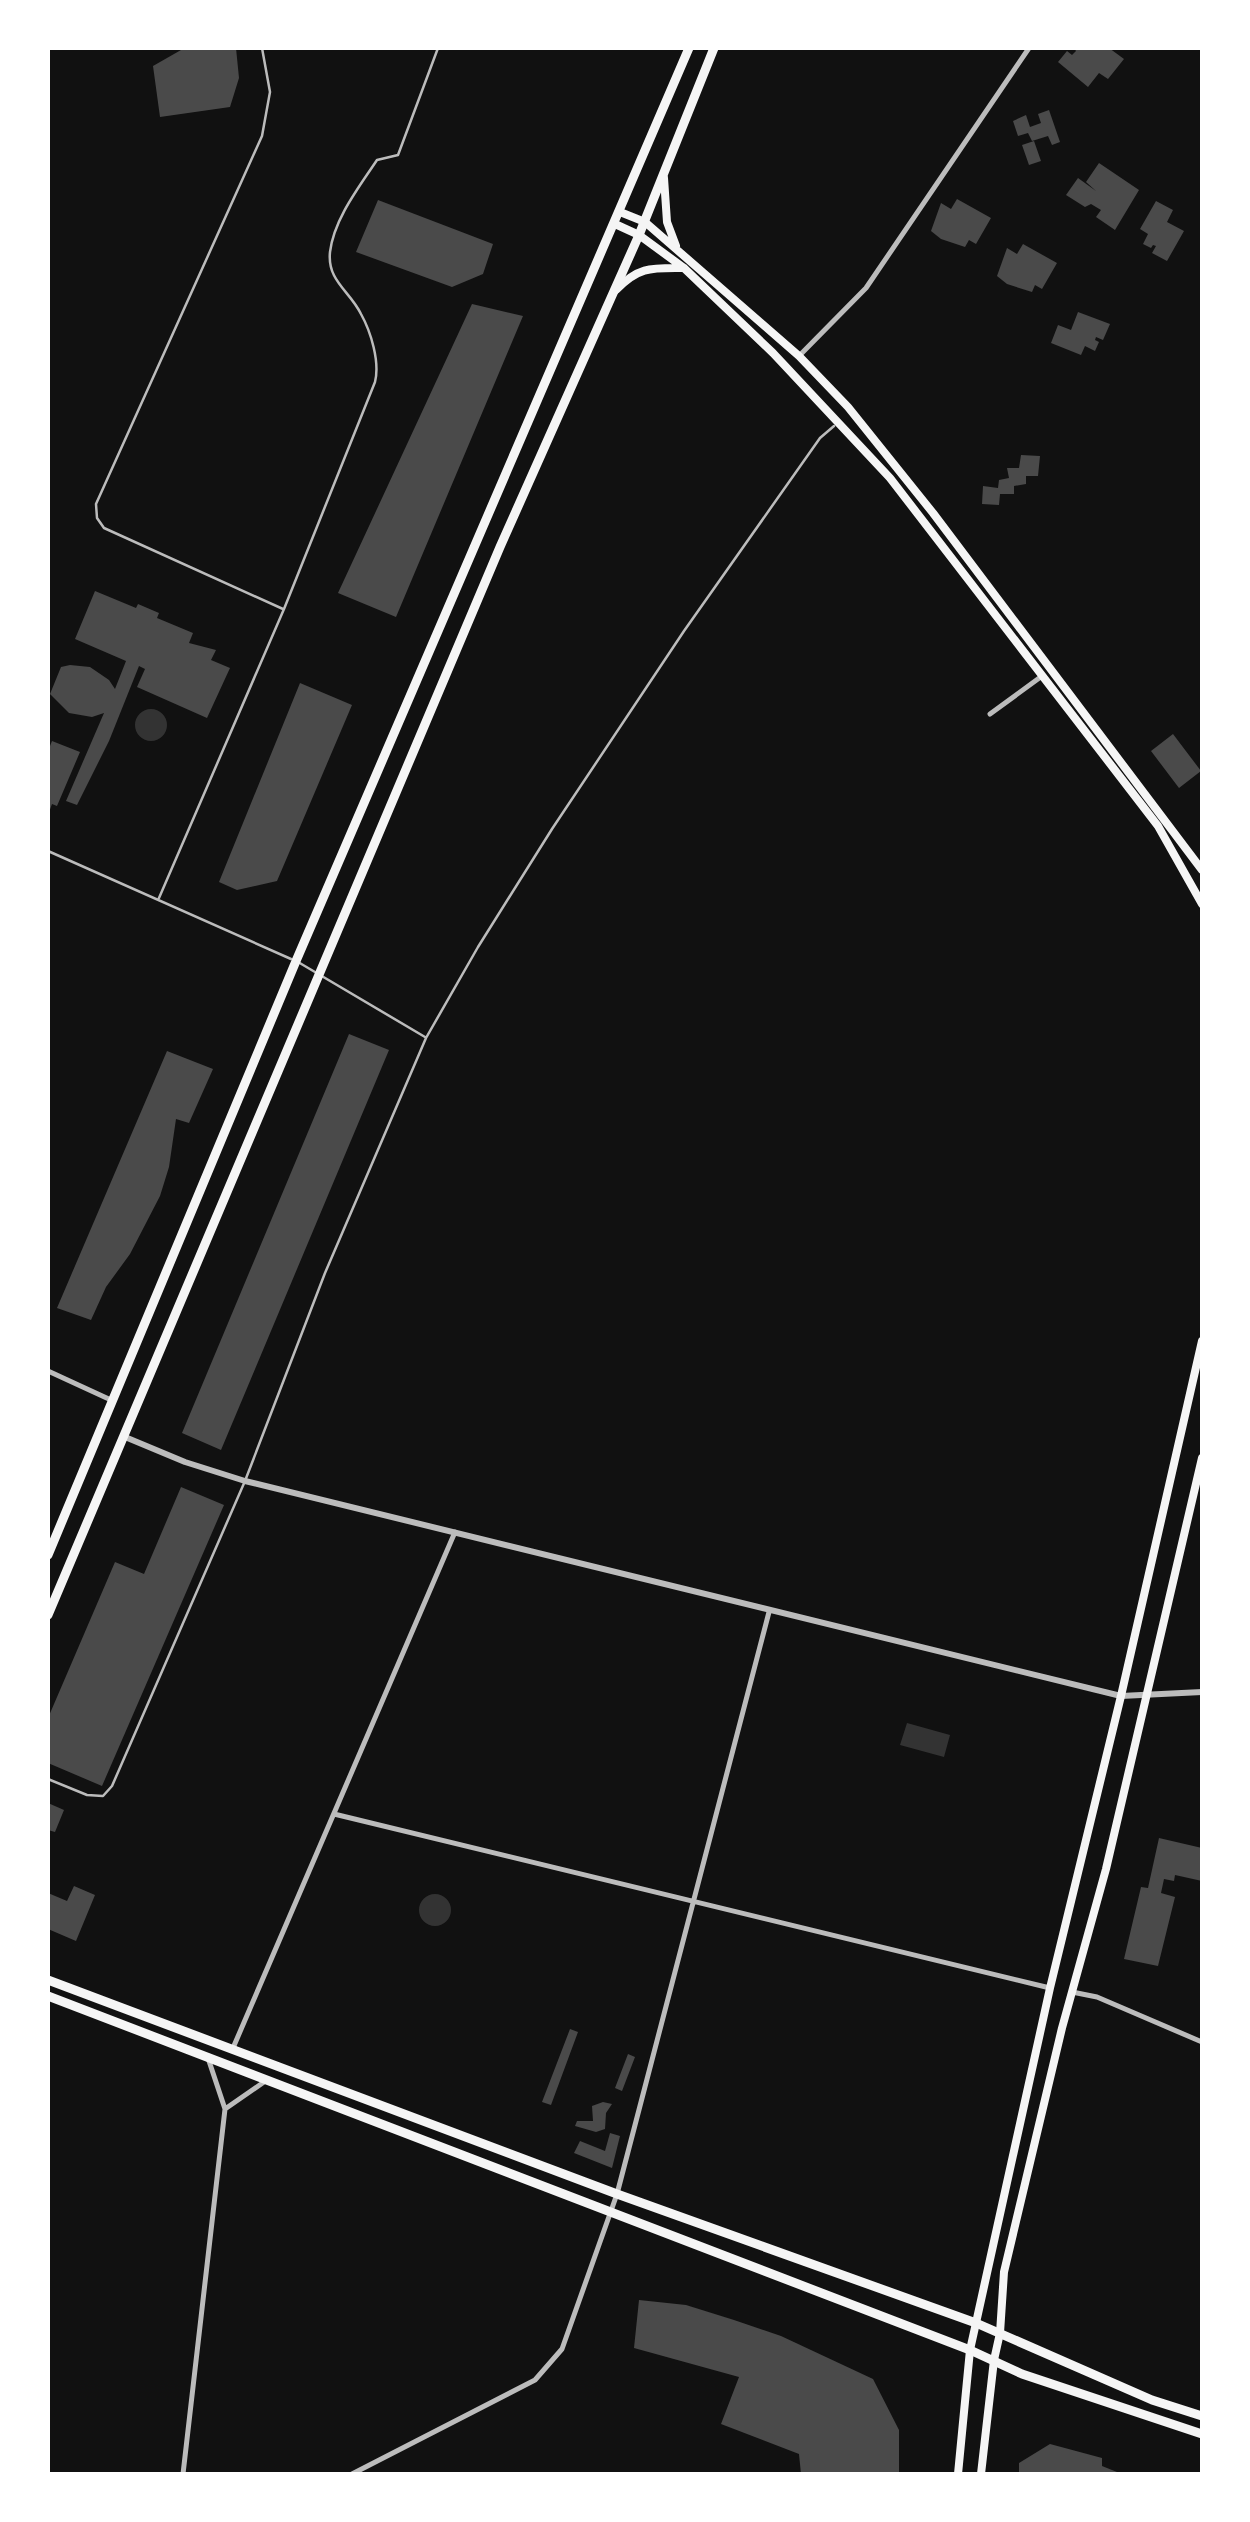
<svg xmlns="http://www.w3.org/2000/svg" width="1250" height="2522" font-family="Ubuntu,sans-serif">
<rect width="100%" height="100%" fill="#111"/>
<path fill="#333" d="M135 725a16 16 0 1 1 32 0a16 16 0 1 1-32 0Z
M907,1723l43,12 -6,22 -44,-12z
M419 1910a16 16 0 1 1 32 0a16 16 0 1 1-32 0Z"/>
<path fill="#4a4a4a" d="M206,48h30l3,30 -9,29 -70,10 -7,-51 28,-16z
M1074,48h35l15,11 -16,20 -9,-6 -11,14 -30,-25 9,-11 5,4 4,-4z
M1049,110l11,32 -8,3 -4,-9 -16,5 -4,-8 -10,3 -5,-15 13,-6 4,12 11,-4 -3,-9z
M1034,141l7,20 -12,4 -7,-20z
M1099,163l40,27 -24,40 -19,-13 5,-7 -10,-6 -6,3 -19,-12 12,-17 18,13 -10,-9z
M957,199l34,19 -15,26 -7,-4 -4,7 -24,-8 -10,-8 10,-28 10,6z
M378,200l115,44 -10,30 -31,13 -96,-35z
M1156,201l17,9 -6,12 17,9 -17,30 -15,-8 4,-7 -3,-1 -2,3 -8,-4 5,-10 -8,-5z
M1023,244l34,19 -15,26 -7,-4 -3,7 -25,-8 -10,-8 10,-28 10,6z
M472,304l51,12 -127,301 -58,-24z
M1078,312l32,12 -7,16 -7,-3 -1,3 4,2 -4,9 -10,-5 -4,9 -30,-12 7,-18 13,5z
M1021,455l19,1 -2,20h-12v8l-12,2v8h-14l-1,11 -17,-1 1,-18 15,2 1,-8 10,-2 -2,-10h12z
M95,591l41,17 2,-4 21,9 -2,5 36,15 -4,10 27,7 -5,10 19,8 -23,50 -70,-31 8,-18 -6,-3 -30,75 -32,64 -11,-4 38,-88 -12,4 -23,-4 -19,-19 11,-27 9,-2 20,2 19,13 6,9 11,-28 -51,-22z
M300,683l52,22 -75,176 -40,9 -18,-8z
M1173,734l28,37 -22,17 -28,-37z
M52,741l28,11 -23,54 -5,-2 -4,11v-64z
M349,1034l40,16 -168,400 -39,-17z
M167,1051l46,18 -24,54 -13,-4 -7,48 -9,29 -30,58 -24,33 -15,33 -34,-12z
M181,1487l43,18 -122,281 -54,-23v-45l67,-156 29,12z
M48,1803l16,7 -9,22 -7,-2z
M1159,1838l43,10v33l-27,-6 -1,6 -10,-2 -3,14 14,4 -17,69 -34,-7 17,-72 7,1z
M74,1886l21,9 -19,46 -28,-12v-36l19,8z
M570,2029l8,3 -27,73 -9,-3z
M628,2054l7,3 -13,34 -7,-3z
M603,2102l9,2 -6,9 -1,16 -9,3 -21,-6 2,-5h16l-1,-15z
M610,2133l10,3 -8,32 -38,-15 6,-12 25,10z
M639,2300l47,5 48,15 47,16 92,43 26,51v44h-98l-2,-20 -78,-30 18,-47 -105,-29z
M1050,2444l52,14v8l20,8h-103v-11z"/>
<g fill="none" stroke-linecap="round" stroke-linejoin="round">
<path stroke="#bcbcbc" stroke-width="2.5" d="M262,48l8,44 -8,44 -166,368 1,14 7,10 179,81
M48,851l243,108
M159,898l125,-289 91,-227c5,-20 -4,-50 -14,-68 -11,-23 -34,-33 -31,-62 4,-33 29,-65 47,-92l21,-5 40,-107
M298,962l127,75
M48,1779l39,16 16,1 9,-10 133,-305 80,-208 101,-235 52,-91 74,-118 132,-198 136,-193 14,-12"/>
<path stroke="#bcbcbc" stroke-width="5" d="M799,356l67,-68 163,-240
M990,714l52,-38
M48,1371l63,29
M334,1814l716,174
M1072,1992l25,5 105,45
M233,2048l222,-516
M225,2109l39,-27
M183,2474l42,-365 -17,-51
M352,2474l183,-94 27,-31 55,-155 152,-582"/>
<path stroke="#bcbcbc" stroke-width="6" d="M125,1437l60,25 60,19 876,215 81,-4"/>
<path stroke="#f5f5f5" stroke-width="8" d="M664,178l3,44 9,24
M620,212l25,10 154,134 49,51 85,106 269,357
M615,224l24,11 45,33 89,85 117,125 268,348 44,78
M616,290c23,-24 36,-22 68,-22
M958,2474l12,-124 80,-362 71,-292 81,-355
M981,2474l13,-114 6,-27 4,-61 58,-244 44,-159 96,-411"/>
<path stroke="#f5f5f5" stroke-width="9" d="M48,1555l248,-594 393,-913
M48,1615l452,-1068 139,-312 75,-187
M48,1980l569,214 359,129 176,77 50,16
M48,1996l922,354 52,24 180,60"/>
</g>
<rect width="1250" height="2522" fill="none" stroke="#ffffff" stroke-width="100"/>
</svg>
